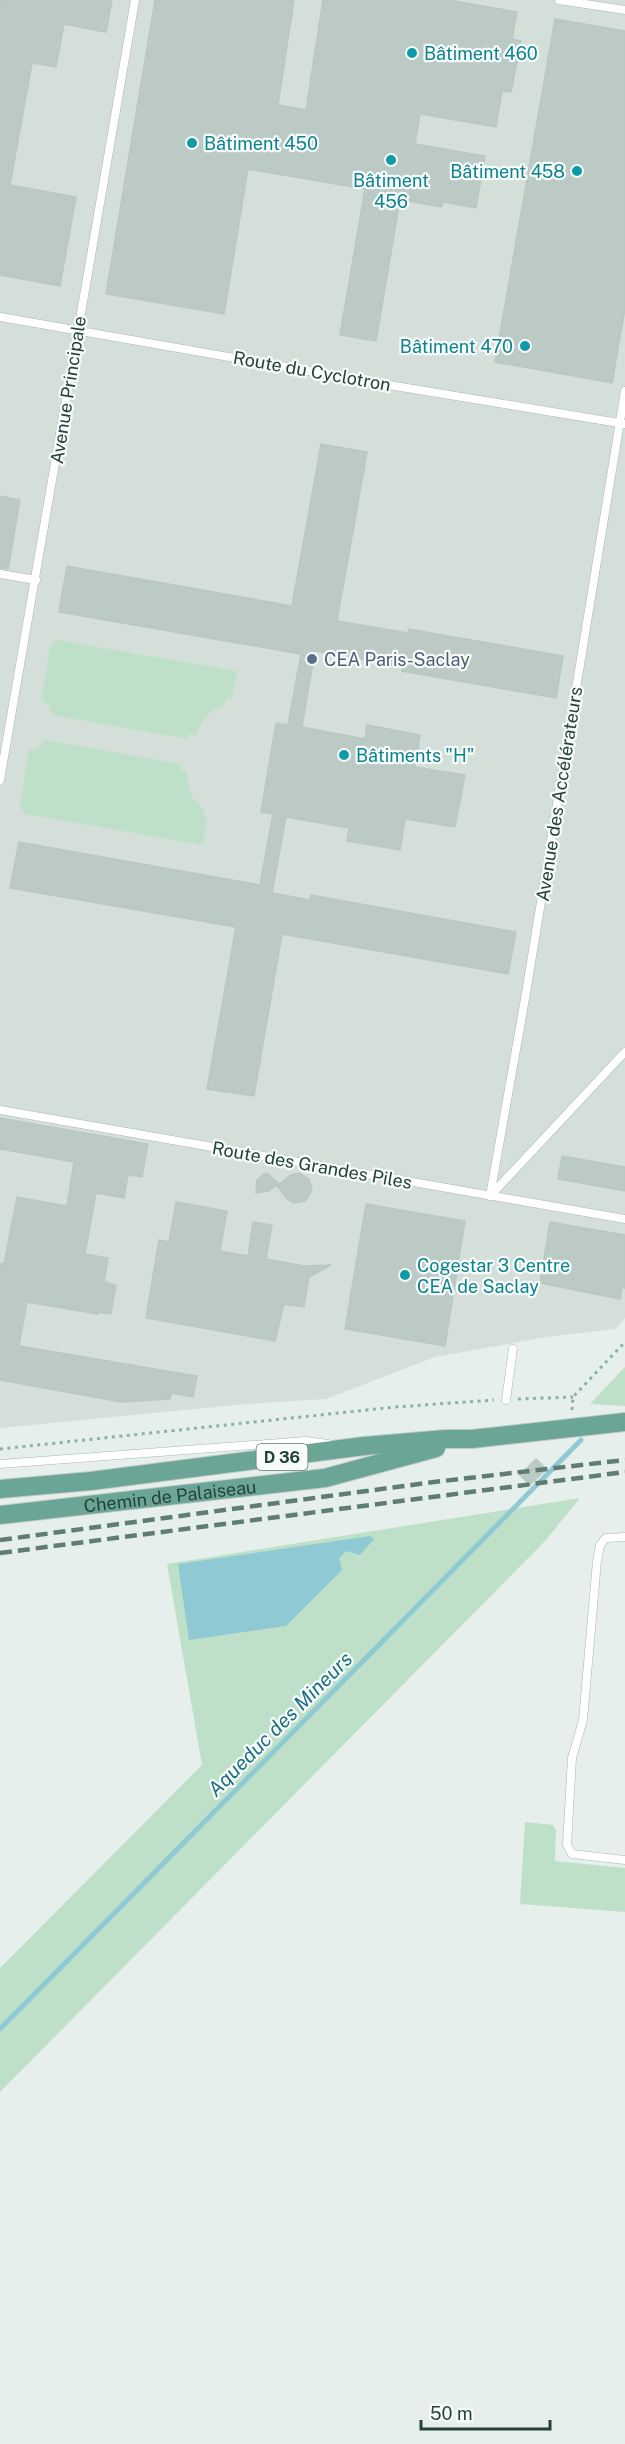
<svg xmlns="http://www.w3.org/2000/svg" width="625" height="2444" font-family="'Public Sans',sans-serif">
<rect width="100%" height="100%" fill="#e6efeb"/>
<path fill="#d4dfda" d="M0,0h625v1318l-10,11 -69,8 -111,20 -109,42 -80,5 -246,24z"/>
<path fill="#bfe0c8" d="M57,640l180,31 -5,28 -5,-1 -2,7c-15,4 -24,14 -29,30l-7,-1 -1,5 -136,-24 -3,-10 -8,-5 9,-53z
M44,740l137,24 -1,6 7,1c0,16 3,28 17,38l-1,8 4,1 -4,27 -178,-31 -5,-8 9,-56 11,-2z
M625,1367v39l-35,-2z
M580,1498l-34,42 -546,552v-124l202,-203 -35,-201z
M525,1822l28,3 3,5 -1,31 70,7v44l-105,-8z"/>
<path fill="#8ec9d4" d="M370,1536l4,3 -14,16 -14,-4 -7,7 3,12 -56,56 -97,14 -11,-76z"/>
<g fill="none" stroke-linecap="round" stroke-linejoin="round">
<path stroke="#8ec9d4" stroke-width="5" d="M0,2029l581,-589"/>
</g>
<path fill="#bbcac4" stroke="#b8c9c2" stroke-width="1.5" d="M0,0h112l-6,32 -42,-8 -8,43 -24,-4 -22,122 66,12 -16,89 -60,-11z
M155,0h139l-16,105 28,5 17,-110h126l68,12 -5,27 9,2 -10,51 -9,-1 -6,36 -76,-13 -5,30 70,12 -9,52 -33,-6 -1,5 -42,-7 -24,141 -36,-6 25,-146 -117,-20 -24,145 -118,-20z
M555,19l70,12v277l-13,75 -117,-21z
M321,444l46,8 -30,169 71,12 1,-4 154,27 -7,42 -154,-27v-5l-87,-15 -13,76 63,12 2,-14 53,10 -5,32 50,8 -10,52 -50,-8 -5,31 -53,-9 2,-13 -63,-11 -14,76 38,7 1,-5 205,37 -8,42 -226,-40 -28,162 -47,-7 29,-162 -226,-39 9,-46 241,43 13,-71 -12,-2 15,-89 12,2 13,-71 -242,-42 8,-46 225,40z
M0,496l20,4 -12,69 -8,-1z
M0,1118l148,26 -6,33 -14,-2 -4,23 -28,-5 -11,61 23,4 -4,24 12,3 -5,29 -13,-2v2l-71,-12 -8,44 178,30 -4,21 -22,-4 -1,6 -49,3 -121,-22v-116h4l13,-67 50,9 7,-44 -74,-13z
M562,1156l63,11v24l-67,-12z
M299,1173l10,6 3,11 -7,11 -11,2 -7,-4 -10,-13 14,-11z
M264,1174h4l11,10 -11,7 -12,2 1,-13z
M176,1202l51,9 -7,40 28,5 5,-34 19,3 -6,34 38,7 27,-1 -22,12 -5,30 -20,-3 -9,37 -129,-23 13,-78 10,2z
M366,1204l99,17 -20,125 -100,-17z
M550,1222l75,13v53h-3l-2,11 -80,-16z
M536,1459l10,10 -16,16 -10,-10z"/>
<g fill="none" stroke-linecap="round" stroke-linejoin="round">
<g stroke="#a8b8b2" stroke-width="9">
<path id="service" d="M559,0l66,10
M0,317l389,68 236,39
M0,574l36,6
M0,780c46,-260 90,-520 135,-780
M0,1110l625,109
M491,1195l134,-143
M490,1196l35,-197 100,-608
M506,1400l7,-51
M0,1464l306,-23 22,3
M625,1537l-19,1 -6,7 -3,16 -14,159 -11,38 -5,87 5,9 53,6"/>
</g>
<g stroke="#c2cac8" stroke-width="20">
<g id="primary">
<path d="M0,1489l91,-8 273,-35 82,-7h26l153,-17"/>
<path id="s1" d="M0,1515l325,-37 111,-30"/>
</g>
</g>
<path stroke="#86b3a5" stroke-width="3" stroke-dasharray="3 4.5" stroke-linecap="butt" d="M518,1399l55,-2
M572,1410l1,-13 52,-55
M0,1449l395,-42 99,-7"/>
<use href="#service" stroke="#fff" stroke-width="8"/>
<use href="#primary" stroke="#6aa596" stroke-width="18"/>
<path stroke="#5f7d75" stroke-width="4.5" stroke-dasharray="12 6" stroke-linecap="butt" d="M0,1540l434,-58 191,-22
M0,1553l625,-81"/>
</g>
<g fill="#0f9aa8" stroke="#f7fbf9" stroke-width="2">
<circle cx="412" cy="53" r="6"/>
<circle cx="192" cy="143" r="6"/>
<circle cx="391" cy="160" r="6"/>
<circle cx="577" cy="171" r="6"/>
<circle cx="525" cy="346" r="6"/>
<circle cx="344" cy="755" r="6"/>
<circle cx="405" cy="1275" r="6"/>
</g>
<circle fill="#5c6f8a" stroke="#f7fbf9" stroke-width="2" cx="312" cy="659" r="6"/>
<g text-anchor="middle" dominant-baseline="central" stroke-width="4.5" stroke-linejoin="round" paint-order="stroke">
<rect fill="#f7fbf9" stroke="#637a73" stroke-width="1.5" x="256.5" y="1444" width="51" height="26" rx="4.5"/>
<g font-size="16" font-weight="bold" fill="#24423a">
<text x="282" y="1457">D 36</text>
</g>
<g font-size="18" fill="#0d838f" stroke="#f7fbf9" text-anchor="start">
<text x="424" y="53">Bâtiment 460</text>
<text x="204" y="143">Bâtiment 450</text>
<text x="565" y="171" text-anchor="end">Bâtiment 458</text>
<text x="391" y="180" text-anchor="middle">Bâtiment<tspan x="391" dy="21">456</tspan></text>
<text x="513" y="346" text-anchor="end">Bâtiment 470</text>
<text x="356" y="755">Bâtiments "H"</text>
<text x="417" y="1265">Cogestar 3 Centre<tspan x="417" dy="21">CEA de Saclay</tspan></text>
</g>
<g font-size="18" fill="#24423a" stroke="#f7fbf9">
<text transform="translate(312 371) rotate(10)">Route du Cyclotron</text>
<text transform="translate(68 390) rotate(-81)">Avenue Principale</text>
<text transform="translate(559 794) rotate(-81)">Avenue des Accélérateurs</text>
<text transform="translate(312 1165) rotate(10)">Route des Grandes Piles</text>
<text stroke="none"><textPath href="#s1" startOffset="171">Chemin de Palaiseau</textPath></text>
</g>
<g font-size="18" fill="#4e5e75" stroke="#f7fbf9" text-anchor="start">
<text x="324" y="659">CEA Paris-Saclay</text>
</g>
<g font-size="20" font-style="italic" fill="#1c6f80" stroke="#f7fbf9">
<text transform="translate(280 1724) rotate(-45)">Aqueduc des Mineurs</text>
</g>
</g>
<path d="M421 2420v9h129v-9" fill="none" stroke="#24423a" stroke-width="3"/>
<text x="430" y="2420" font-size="18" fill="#24423a" stroke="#f7fbf9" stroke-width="4.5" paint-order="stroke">50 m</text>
</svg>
